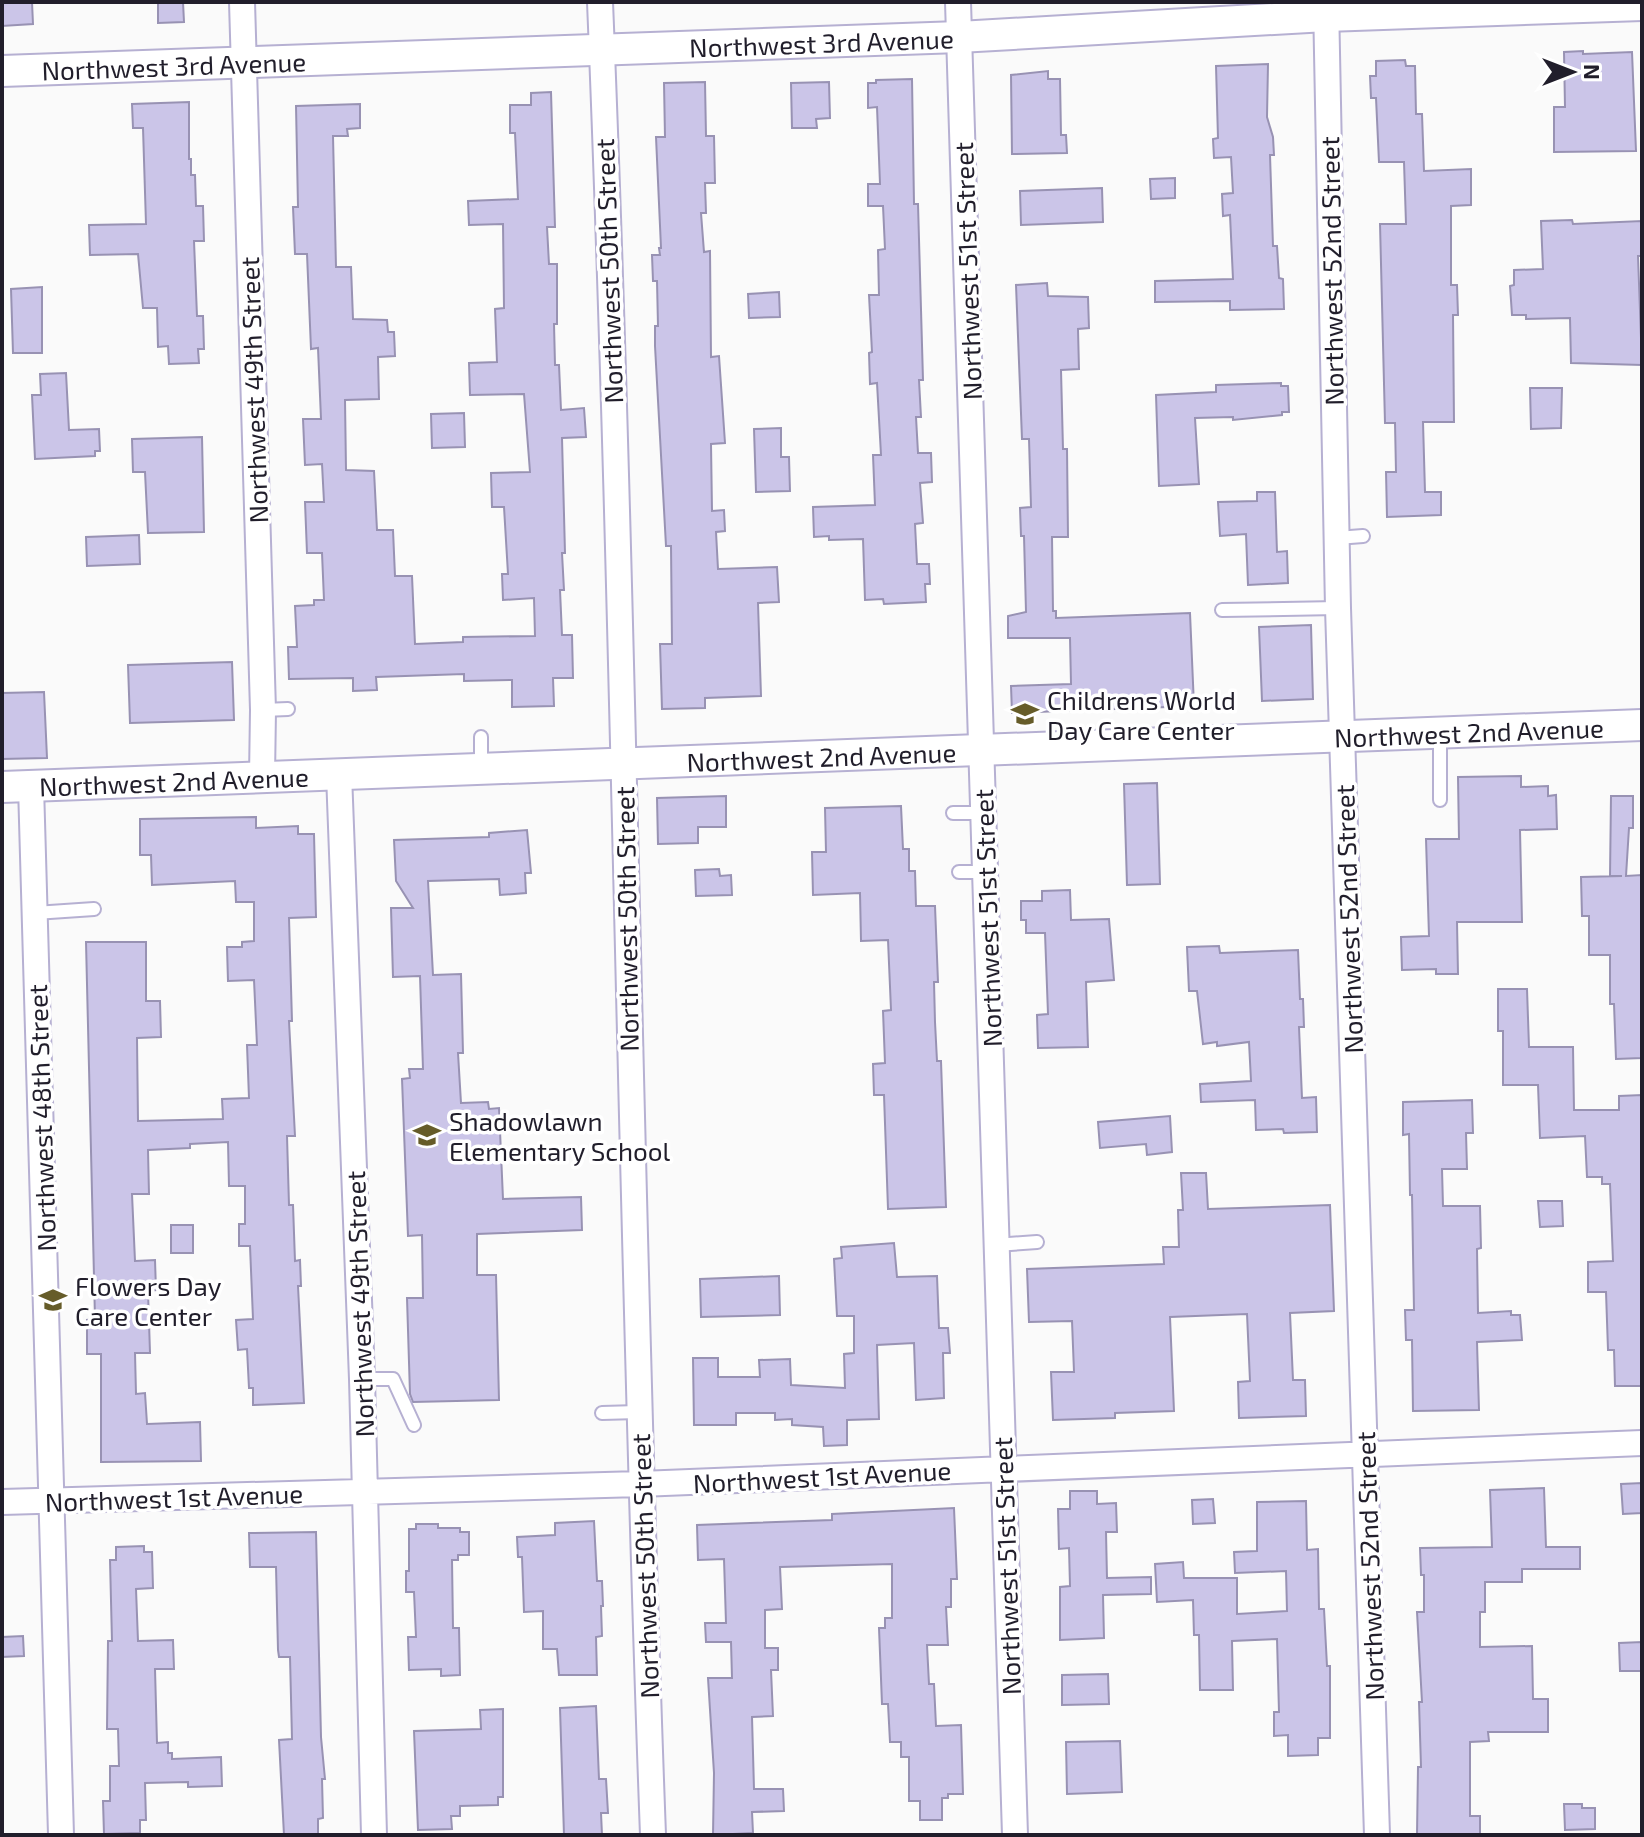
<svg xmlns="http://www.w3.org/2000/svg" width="1644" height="1837" font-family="'Exo 2',sans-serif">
<rect width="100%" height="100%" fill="#fafafa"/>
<path fill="#cbc5e8" stroke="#9892b3" stroke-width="2" d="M2,2h30l1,22 -31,2z
M158,2h25l1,20 -26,1z
M1583,51v3l49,-2 4,99 -82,1v-45h11l-1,-55z
M1405,60l1,6h9l1,48h6l2,57 47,-2v36l-20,1v79h6l1,30h-5l1,107h-31l2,70h16v23l-54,2 -1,-45h10l-1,-49h-10l-5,-199h26l-2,-62h-25l-3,-64h-5l-1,-22h6v-15z
M1268,64l-1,53 6,20 1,18h-4l3,91h4l2,32 4,1 1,30 -54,1v-9l-75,1v-21l78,-2 -3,-64 -7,1 -1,-22 11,-1 -2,-36 -17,1 -1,-19 5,-1 -2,-72z
M1048,71v8h12l1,56h5l1,18 -55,1 -1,-79z
M912,79l2,125h4l5,176h-4l2,37h-5l2,36h13l1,29 -12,1 3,40 -8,1 2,40h12l1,20h-5l1,18 -42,2 -1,-5 -18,1 -2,-61 -34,1v-4l-15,1 -1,-30 62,-2 -2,-50h8l-4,-72 -7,1 -1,-31 3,-1 -3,-57h10l-1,-45 7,-1 -2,-43h-15v-22h12l-3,-77 -9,1v-25h8v-3z
M705,82l1,54h8l1,47h-10l1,30h-5l3,39 6,-1 1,106 8,-1 6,87 -14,1 1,67 12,-1 1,21 -9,1 2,37 59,-2 2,35 -21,1 3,93 -56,2v10l-43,1 -2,-65h12l-1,-98h-5l-11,-200v-20h3l-1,-45h-4l-1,-26h8l-1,-7h2l-5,-111h9l-1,-54z
M829,82l1,36 -14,1 1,9h-25l-1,-45z
M551,92l4,135h-8l2,37h8v60h-3l1,41h4l2,45 23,-2 2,29 -24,1 3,115h-3l2,37h-4l2,45h10l1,43h-20l1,28 -42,1v-27l-48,1v-7l-88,3 1,13 -24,1v-13l-64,1 -1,-32h9l-2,-41 19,-1v-5h10l-2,-47h-15l-2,-51h19l-2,-38 -17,1 -2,-46h18l-3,-71 -7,1 -4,-95h-12l-2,-47h5l-2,-101 64,-2v24l-13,1 1,7h-15l3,131h15l2,52 34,1 1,12h6l1,24 -17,1 1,42 -34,1 1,70 28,1 3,59h16l2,46h17l3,68 48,-2v-5l72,-1 -1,-38 -31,2 -1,-26h6l-4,-67h-12l-1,-34 39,-1 -6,-78 -54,1 -1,-32 28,-1 -2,-53 9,-1 -1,-84 -34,1 -1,-24 50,-2 -3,-66h-5v-28h21v-12z
M189,102v57h2v16h4l1,31h7l1,35h-10l3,75h6l1,33h-6l1,14 -30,1 -1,-18 -10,1 -1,-39h-14l-5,-54 -48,1 -1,-30 57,-1 -3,-96h-10l-1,-24z
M1175,178v20l-24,1 -1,-20z
M1102,188l1,34 -82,3 -1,-34z
M1572,220l1,4 69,-3v35h-4l4,109 -71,-2 -1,-45 -44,1v-4h-14l-2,-29 4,-1v-15l29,-1 -2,-48z
M1047,283l1,13 40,1 1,31 -11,1 1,40 -18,1 2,79h4l1,88h-16l1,74h3v7l134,-5 4,93 -182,7 -1,-27 60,-2 -1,-46h-62v-22l18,-4 -2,-76h-3l-1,-28 11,-1 -2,-68h-7l-6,-154z
M42,287v66h-29l-2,-64z
M779,292l1,25 -31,1 -1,-24z
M66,373l3,57 30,-1 1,22h-5v5l-60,3 -3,-64h9l-1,-21z
M1281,383v3h7l1,26h-7v3l-49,5v-3l-38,1 4,66 -40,2 -3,-91 60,-3v-7z
M1530,388h32l-1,40 -30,1z
M464,413l1,34 -33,1 -1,-34z
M781,428v29h8l1,34 -34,1 -2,-63z
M202,437l2,95 -56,1 -3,-61h-12l-1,-33z
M1257,492h18l2,60 10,-1 1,32 -40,2 -2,-51 -26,2 -2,-34 39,-1z
M139,535l1,29 -53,2 -1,-29z
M1311,625l2,74 -51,2 -3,-74z
M232,662l2,58 -104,3 -2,-58z
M44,692l3,66 -45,1v-66z
M1521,776v11l27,-1v10l8,-1 1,34 -37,1 2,92h-65l1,52h-22v-5l-34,1 -1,-33 28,-1 -3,-97h33l-1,-62z
M1157,783l3,101 -33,1 -3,-101z
M726,796v31h-28v16l-40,1 -1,-46z
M1611,796h22v32h-4l-3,48 16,-1v183l-26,1 -2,-55h-4v-49h-21v-39h-7l-1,-39 41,-1h-12z
M901,806l2,43h6v22h6l1,35h19l3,76h-4l1,40 2,39h4l5,146 -58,2 -4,-114h-10l-1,-31 12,-1 -2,-52 8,-1 -3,-70 -27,1 -1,-48 -47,2 -1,-43h14l-1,-44z
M256,817v11l42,-2v8h16l2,83 -27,1 3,103h-3l6,115h-8l2,69h4l2,56 5,-1 1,26h-3l6,117 -51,2v-17h-4l-2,-39 -9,1 -2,-30 17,-1 -3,-73h-11v-22h6v-38h-16l-1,-44 -38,2v4l-42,2 1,44h-17l3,67 20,-1 1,30 -8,1 2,62h-15l1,41 9,-1 2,31 53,-2 1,39 -100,1v-108h-14v-34l8,-1 -9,-377h60v59h14l1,36 -24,1 1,83 85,-2 -1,-20 27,-1 -2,-53h10l-3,-65 -26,1 -1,-34h15v-5l12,-1v-39h-18l-1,-21 -83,4 -1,-30h-11v-36z
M527,830l4,43h-6l1,20 -26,2 -1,-16 -71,2 5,94 28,-1 2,79h-5l3,50 27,-1 1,7 10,-1 4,91 78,-2 1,33 -105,4v41h19l3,125 -86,2 -3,-8 -3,-96h16l-1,-63 -14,1 -6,-157 8,-1 -1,-9h14l-3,-93 -27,1 -2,-69h22l-17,-27 -2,-41 95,-3v-4z
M719,869l1,7 11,-1 1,20 -36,1 -1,-26z
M1070,890l1,30 38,-1 5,61 -28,2 2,65 -50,1 -1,-33 11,-1 -3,-81h-19v-13h-5v-19h21v-10z
M1219,946l1,7 78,-3 2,49h3l1,28h-5l3,71 14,-1 1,35 -33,1 -1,-4 -27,1 -1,-30 -54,2 -1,-18 51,-3 -2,-39 -32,4v-4l-14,2 -6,-53h-8l-2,-44z
M1498,989h29l2,58h44l1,63h45v-14l23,-1v291h-27l-1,-36h-6l-2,-58h-18v-30l25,-1 -3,-77h-8v-7h-15l-2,-41 -45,2 -2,-53h-35v-54h-5z
M1472,1100l1,33h-7l1,36h-25l1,37h37l1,42 -4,1 1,64 33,-2v4h9l2,25 -45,2 2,68 -66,1 -1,-71h-6l-1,-30h9l-2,-115h-2l-1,-61 -6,1v-33z
M1170,1116l2,36 -25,3 -1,-11 -46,4 -2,-26z
M1181,1173h25l2,36 122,-4 4,106 -44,2 3,67h12l1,36 -67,2 -1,-36 12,-1 -3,-67 -77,3 4,94 -59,2v5l-62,2 -2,-48h23l-2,-51 -43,1 -2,-53 137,-5 -1,-17h16l-1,-37h5z
M1538,1201h24l1,25 -23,1z
M171,1225h22v28h-22z
M894,1243l3,34 40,-1 2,52h9l2,25h-7l1,45 -28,2 -2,-57 -37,2 2,74 -32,1v25l-23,1 -1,-19 -31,-2v-6l-17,1v-7h-39v12h-42l-1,-67h25v19h42l-1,-17 31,-1 1,26 54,3 -1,-34 10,-1v-37h-17l-3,-57 8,-1 -1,-11z
M779,1276l1,39 -79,2 -1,-38z
M1642,1483v30l-19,1 -2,-30z
M1544,1488l2,59h34v22h-58v13h-37v30h-5v35l52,-1 1,53h15v33h-60l1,9 -19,1v74h10v19h-63l1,-68h3l-2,-65h3l-5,-90h7v-37h-3l-1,-27 72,-1 -2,-57z
M1070,1491h27v13l19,-1 1,29h-11l1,46 44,-1v17l-48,1 1,43 -44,2v-53l10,-1 -1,-38 -10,1 -1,-40h12z
M1213,1499l2,24 -22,1 -1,-24z
M1306,1501l1,49 11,-1 1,60h5l3,57h3v72h-12v17l-30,1v-21l-14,1v-24h5l-2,-73 -45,2 1,49h-33l-1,-55h-5l-1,-35 -36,2 -2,-38 28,-2 1,16h53v36l50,-3 -1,-40 -51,2 -1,-21 23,-1v-49z
M954,1508l3,71h-6v28h-5l2,38h-21l2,39h5l2,42 25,-1 2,69h-15v4h-6v22h-22v-19h-11v-44h-8v-15h-11l-2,-38h-6l-3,-76h6v-10h7v-54l-112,3 2,42 -17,1v38h13v22h-7l2,46 -21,1 2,72h29l1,22 -32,1 1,21 -40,2 1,-62 -6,-95h24l-1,-36h-25l-1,-19h21l-2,-64 -26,1 -1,-35 135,-5v-6z
M594,1521l3,60h5l1,25h-2l1,30 -6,1 1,38h-38l-2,-26h-14v-38l-19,1 -2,-55h-4l-1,-20 38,-2v-12z
M416,1524h22v4h22v4h9v23h-11v5h-6l1,68h6l1,47 -19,1v-7l-32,1 -1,-33h8l-2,-45h-8v-21h3v-42h7z
M316,1532l5,205 4,42h-3l1,39 -5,1v16h-34l-5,-95 13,-1 -2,-82h-11l-1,-7 -2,-83h-26l-1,-34z
M144,1546v6h8l1,36 -17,1 2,52 35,-1 1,29h-19l2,74 11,-1v11h4v6l49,-2 1,29 -34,1v-5l-43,1 1,37h-6v13l-36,1 -1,-33h7v-35h9l-1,-37h-11l1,-88h4l-2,-81h6v-13z
M23,1636l1,20 -22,1v-20z
M1642,1642v29h-22l-1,-28z
M1108,1674l1,30 -47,1v-30z
M596,1706l3,73h7l2,34h-7l1,22h-38l-4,-127z
M503,1709v88h-5v8l-38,1v10h-9l1,13 -34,1 -4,-99 67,-2 -1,-19z
M1120,1741l2,51 -55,2 -1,-52z
M1564,1804h18v4h13v21l-30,1z"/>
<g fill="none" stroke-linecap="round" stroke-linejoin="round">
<g stroke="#b6b0d2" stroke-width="16">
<path id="service" d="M1337,538l26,-2
M1222,610l116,-2
M263,710l25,-1
M1440,732v68
M481,737v32
M953,813h31
M959,872h27
M35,913l59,-4
M996,1245l41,-3
M362,1379h31l21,46
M602,1413l36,-1"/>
</g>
<g stroke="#b6b0d2" stroke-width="28">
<path id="minor" d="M242,2l21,708 -1,67
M600,2c25,611 30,1222 53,1833
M958,2l57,1833
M1326,2l12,606 39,1227
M339,774l23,605 12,456
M31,786l30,1049
M2,1502l638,-18 1002,-41"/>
</g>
<g stroke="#b6b0d2" stroke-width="34">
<g id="tertiary">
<path id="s1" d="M2,71l957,-34 367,-21 316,-11"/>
<path id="s2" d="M2,787l1640,-62"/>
</g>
</g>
<use href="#service" stroke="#fff" stroke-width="12"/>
<use href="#minor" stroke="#fff" stroke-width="24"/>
<use href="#tertiary" stroke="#fff" stroke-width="30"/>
</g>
<defs>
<g id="school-bare" transform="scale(2.16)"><path d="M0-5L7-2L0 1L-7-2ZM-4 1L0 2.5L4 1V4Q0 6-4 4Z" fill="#665c29" stroke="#fff" stroke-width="2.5" paint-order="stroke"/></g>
</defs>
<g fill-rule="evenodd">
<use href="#school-bare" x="1025" y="714"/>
<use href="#school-bare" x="427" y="1135"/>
<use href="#school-bare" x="53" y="1300"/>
</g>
<g text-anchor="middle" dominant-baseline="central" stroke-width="7" stroke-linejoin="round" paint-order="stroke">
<g font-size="26" fill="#211e2b" stroke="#fff">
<text stroke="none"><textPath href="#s1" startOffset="820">Northwest 3rd Avenue</textPath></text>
<text stroke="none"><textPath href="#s1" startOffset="172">Northwest 3rd Avenue</textPath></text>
<text transform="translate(608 271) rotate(-92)">Northwest 50th Street</text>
<text transform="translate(967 271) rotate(-92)">Northwest 51st Street</text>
<text transform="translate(1331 271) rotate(-91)">Northwest 52nd Street</text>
<text transform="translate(253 390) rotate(-92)">Northwest 49th Street</text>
<text stroke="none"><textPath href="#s2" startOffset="1468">Northwest 2nd Avenue</textPath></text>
<text stroke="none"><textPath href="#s2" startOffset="820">Northwest 2nd Avenue</textPath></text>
<text stroke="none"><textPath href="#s2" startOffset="172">Northwest 2nd Avenue</textPath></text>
<text transform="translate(987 918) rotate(-92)">Northwest 51st Street</text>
<text transform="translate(626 919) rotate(-91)">Northwest 50th Street</text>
<text transform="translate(1348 919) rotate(-92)">Northwest 52nd Street</text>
<text transform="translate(41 1118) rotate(-92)">Northwest 48th Street</text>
<text transform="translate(359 1304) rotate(-92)">Northwest 49th Street</text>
<text transform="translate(822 1476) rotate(-3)">Northwest 1st Avenue</text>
<text transform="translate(174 1497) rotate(-2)">Northwest 1st Avenue</text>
<text transform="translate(644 1566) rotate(-92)">Northwest 50th Street</text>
<text transform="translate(1006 1566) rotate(-92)">Northwest 51st Street</text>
<text transform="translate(1369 1566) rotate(-92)">Northwest 52nd Street</text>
</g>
<g font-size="26" fill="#211e2b" stroke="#fff" text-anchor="start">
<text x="1047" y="699">Childrens World<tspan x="1047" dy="30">Day Care Center</tspan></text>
<text x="449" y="1120">Shadowlawn<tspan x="449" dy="30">Elementary School</tspan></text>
<text x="75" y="1285">Flowers Day<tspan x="75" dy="30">Care Center</tspan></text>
</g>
</g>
<rect width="1644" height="1837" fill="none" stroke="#211e2b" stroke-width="8"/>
<g transform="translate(1572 72) rotate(90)" stroke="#ffffff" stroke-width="6" paint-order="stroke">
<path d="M0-6L14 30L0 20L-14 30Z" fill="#211e2b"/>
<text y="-12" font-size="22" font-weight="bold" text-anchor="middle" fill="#211e2b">N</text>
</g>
</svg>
